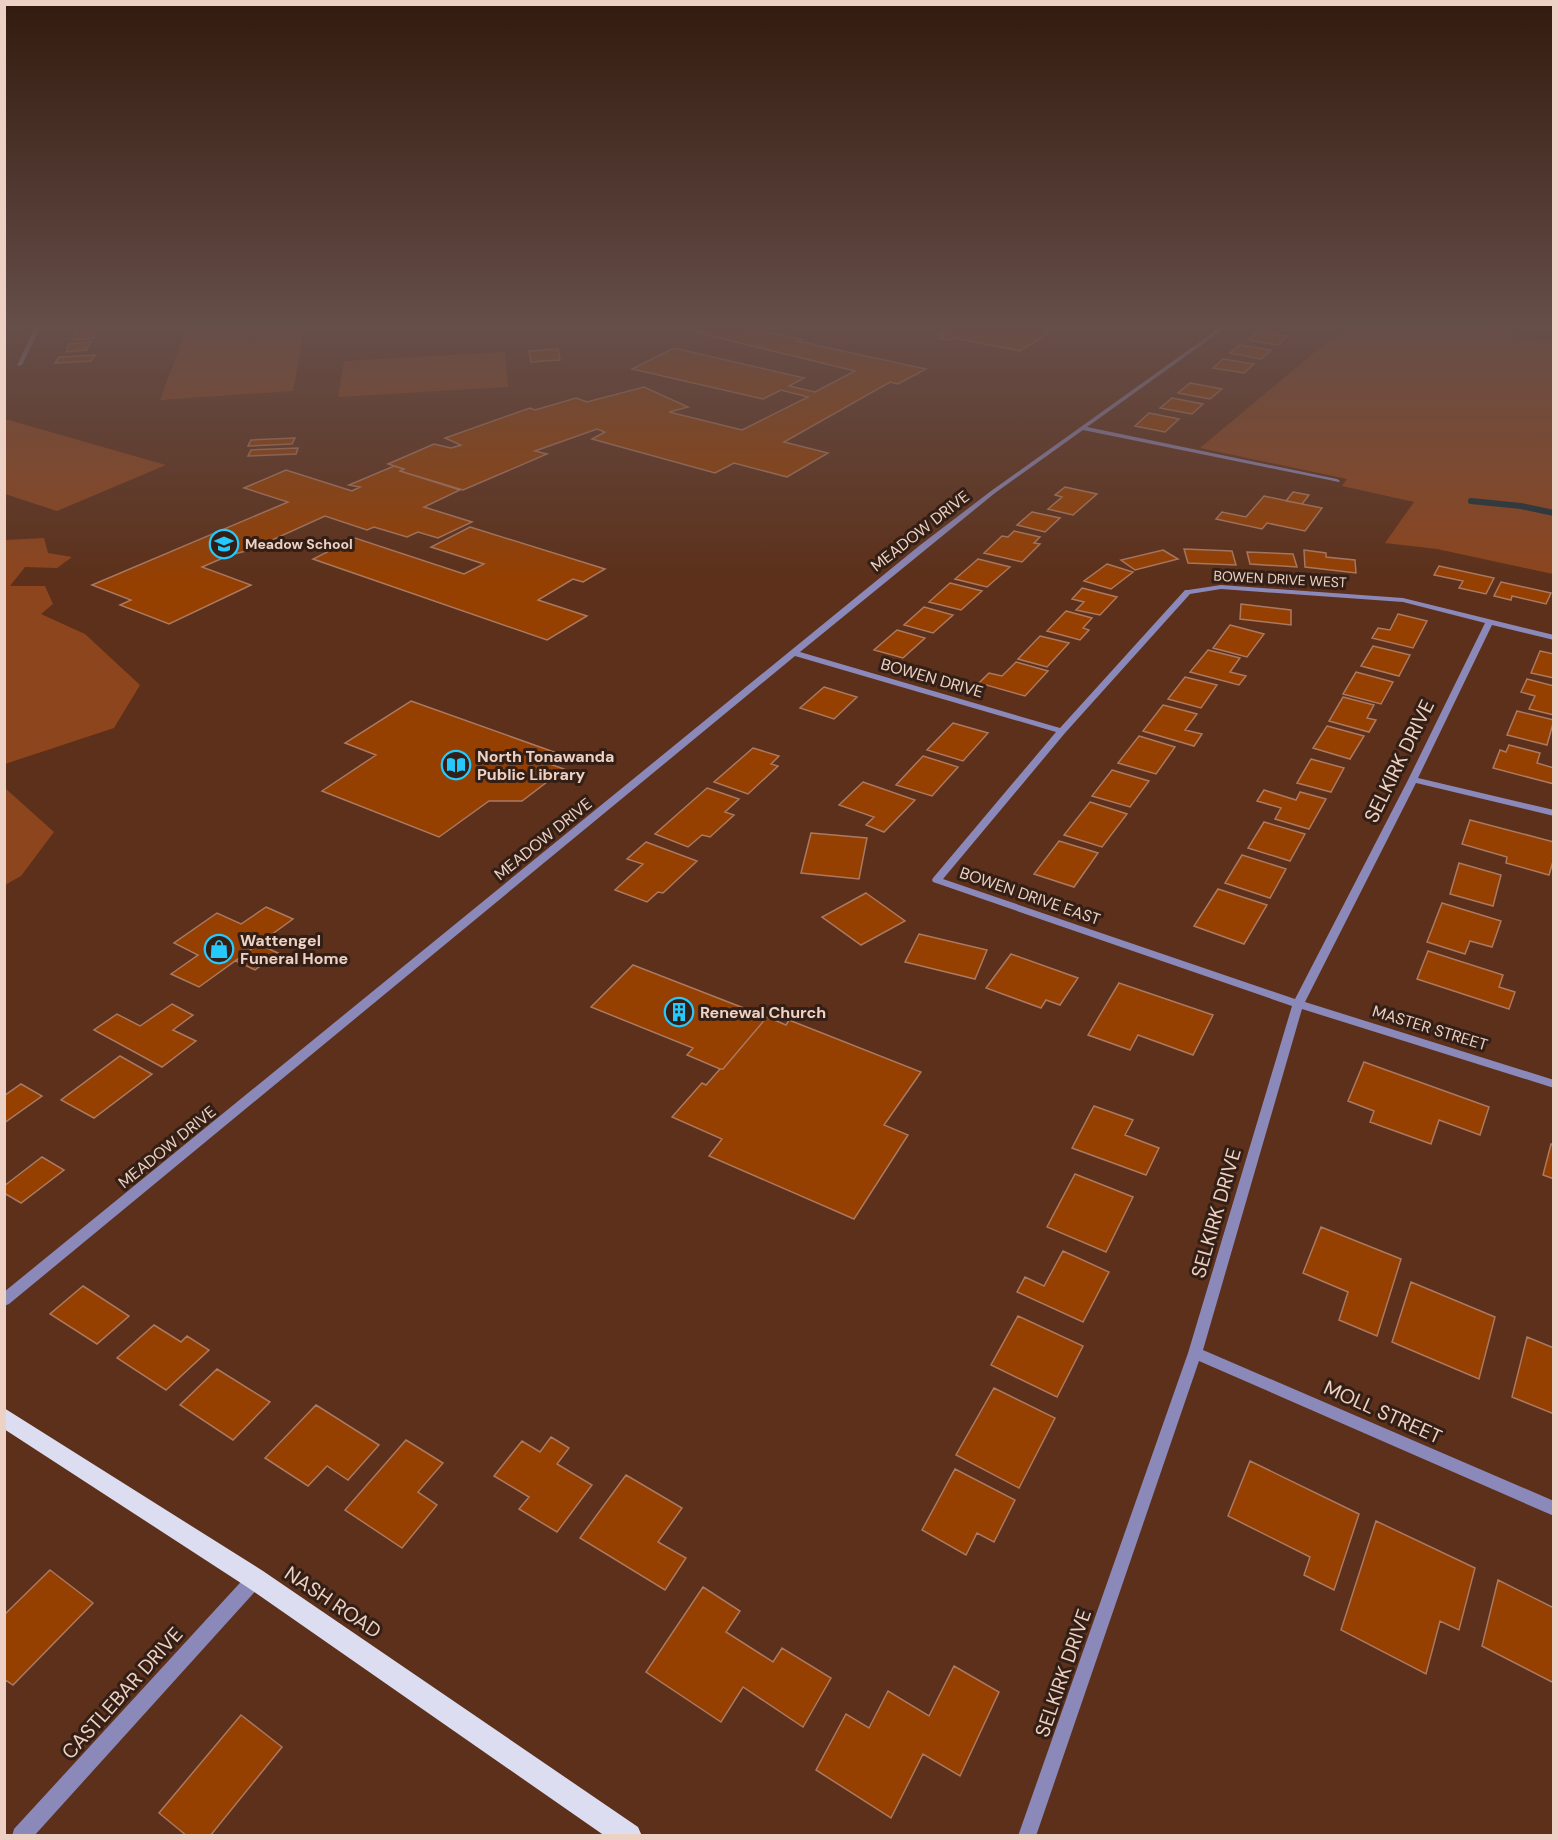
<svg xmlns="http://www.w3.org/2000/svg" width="1558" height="1840" font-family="'DM Sans',sans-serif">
<rect width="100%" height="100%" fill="#5c301a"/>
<path fill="#8d451d" d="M305,326l-12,65 -133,9 27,-73z
M1346,326h134l28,4 17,10 28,2v232l-116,-25 -52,-6 29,-41 -72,-16 5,-7 -147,-31z
M505,352l3,35 -170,10 6,-36z
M4,419h1l161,46 -109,46 -52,-17z
M44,538l4,15 24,4 -15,11 -32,-1 -15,19h35l8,18 -12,10 44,20 55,51 -26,43 -109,36v-224z
M5,788l49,44 -33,44 -16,9z"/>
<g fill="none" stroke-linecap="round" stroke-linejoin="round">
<path stroke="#1b313a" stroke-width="6" d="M1471,501l50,5 33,7"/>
</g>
<path fill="#953f01" stroke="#ab7961" stroke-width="1.5" d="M670,326h68l64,13 -5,2 129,28 -28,15 -8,-2 -106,60 44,11 -41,24 -53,-14 -19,10 -123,-34 13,-7 -8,-3 -62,22 12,3 -84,36 -63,-19 4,-2 -16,-5 46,-20 17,4 10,-3 -16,-7 85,-30 5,2 41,-12 11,4 57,-15 44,20 -19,5 73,18 66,-33 -27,-7 -18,9 -131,-30 42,-21 130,30 -15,8 26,6 40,-21z
M954,326h79l21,4 -34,21 -66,-13 -4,2 -10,-2 4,-3 -6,-1z
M96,331l-2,7 -21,2 3,-8z
M1258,331l29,5 -9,9 -30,-5z
M91,342l-4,8 -21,2 3,-8z
M1240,345l31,5 -10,9 -31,-6z
M558,349l2,11 -29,2 -2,-11z
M95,355l-4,6 -36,2 4,-6z
M1223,359l31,5 -10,9 -31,-5z
M1190,383l32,6 -12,10 -32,-6z
M1172,398l31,6 -11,10 -32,-6z
M1149,413l30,6 -14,13 -30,-6z
M295,438l-3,6 -44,2 3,-6z
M298,448l-2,6 -48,2 3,-6z
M394,466l10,3 -4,2 60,19 -36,17 48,15 -34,16 -20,-6 -11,5 -33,-10 -7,3 -42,-14 -75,34 -20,5 -28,12 49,18 -82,39 -49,-19 11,-5 -39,-15 196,-83 -44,-14 42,-18 66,21 8,-4 -11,-2z
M1065,487l32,7 -24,21 -25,-6 14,-12 -7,-2z
M1293,492l16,3 -7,9 -16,-3z
M1264,496l38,8 20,4 -17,23 -38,-8 -5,6 -46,-10 6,-7 24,5z
M1032,512l28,6 -15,14 -28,-7z
M470,527l135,42 -22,13 -10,-3 -35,21 49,16 -40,24 -234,-81 42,-21 109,36 20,-10 -53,-17z
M1014,531l26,6 -6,6 6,1 -18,18 -38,-9 18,-17 6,1z
M1184,549l48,2 4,14 -48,-2z
M1163,550l15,9 -43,11 -14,-10z
M1304,550l22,3v4l29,3 1,13 -51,-6z
M1247,552l46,2 4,13 -47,-3z
M978,559l32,8 -23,20 -32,-8z
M1107,564l26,8 -22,17 -27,-8z
M1439,566l55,12 -8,16 -27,-6 4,-7 -29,-6z
M1501,582l50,11 -5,11 -34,-8 -1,4 -17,-4z
M950,583l32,8 -21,19 -32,-8z
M1082,588l35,9 -17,18 -24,-5 8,-8 -12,-3z
M1241,604l50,6v15l-51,-6z
M924,607l29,8 -20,18 -29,-8z
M1066,611l26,7 -9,10 6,2 -9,10 -33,-9z
M1398,614l29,7 -14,27 -41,-10 6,-10 12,2z
M1230,625l34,9 -17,23 -34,-9z
M897,630l28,8 -22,20 -29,-8z
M1040,636l29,7 -22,24 -29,-8z
M1373,646l37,9 -11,21 -38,-10z
M1208,650l32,8 -10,14 16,4 -7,9 -49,-13z
M1540,651l14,3v24l-23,-5z
M1016,662l32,9 -23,25 -46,-13 10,-10 13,3z
M1356,672l37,10 -12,22 -38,-10z
M1185,677l32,8 -16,23 -33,-9z
M1527,679l27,7v29l-25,-6 6,-13 -14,-4z
M824,687l33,10 -23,22 -34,-11z
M1343,697l31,8 -7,13 9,2 -7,12 -40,-11z
M411,701l143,51 -13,9 23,8 -42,32h-33l-50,36 -117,-46 54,-36 -31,-12z
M1163,705l34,9 -12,16 17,4 -8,12 -51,-15z
M1517,711l37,9 -7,25 -40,-10z
M953,723l35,10 -25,28 -36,-11z
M1327,726l37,10 -14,23 -37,-11z
M1139,736l36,11 -19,27 -38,-11z
M1509,745l31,8 -3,10 17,5v16l-61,-16 7,-18 6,2z
M753,748l26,8 -8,8 7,2 -30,28 -34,-12z
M923,756l35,11 -26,29 -36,-11z
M1311,759l33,9 -13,24 -34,-9z
M1112,770l37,11 -19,26 -38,-11z
M863,782l52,18 -31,32 -18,-7 8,-8 -35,-12z
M707,788l32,11 -14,13 9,3 -24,22 -8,-2 -14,12 -33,-13z
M1264,790l32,10 4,-8 26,7 -17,30 -34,-10 6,-11 -24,-7z
M1090,802l37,12 -25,33 -38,-12z
M1470,820l84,22v16l-5,17 -43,-12 1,-6 -45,-13z
M1264,822l41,12 -15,27 -42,-13z
M811,833l56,5 -8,41 -58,-6z
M1059,841l39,12 -24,34 -40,-13z
M646,842l51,19 -34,32 -5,-1 -11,10 -32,-12 28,-26 -16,-5z
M1242,855l44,14 -16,29 -45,-15z
M1459,863l42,12 -8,31 -43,-12z
M1218,889l49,16 -23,39 -50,-18z
M866,893l39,28 -44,24 -39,-28z
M1442,903l59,18 -9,26 -22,-6 -5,13 -38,-12z
M266,907l27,12 -94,68 -28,-13 27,-19 -24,-12 43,-30 24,11z
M919,934l68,16 -12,29 -70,-17z
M258,944l20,9 -23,17 -19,-9z
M1428,951l75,24 -4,12 16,5 -6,17 -92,-30z
M1011,954l67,24 -18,27 -14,-5 -5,8 -55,-20z
M633,965l134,52 -44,52h-3l-33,-14 6,-7 -102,-41z
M1119,983l94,32 -20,40 -55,-20 -8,15 -42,-15z
M172,1004l21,11 -20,15 23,11 -34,26 -68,-37 23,-16 23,12z
M767,1017l19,8 3,-5 132,52 -37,53 24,10 -54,84 -145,-63 13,-17 -50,-22 30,-34 4,2 14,-16h3z
M120,1056l32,18 -58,44 -33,-18z
M1364,1062l125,45 -9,28 -41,-15 -8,24 -61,-22 4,-11 -26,-10z
M21,1084l21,12 -38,27v-27z
M1094,1106l39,14 -8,15 34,13 -13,27 -74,-27z
M1551,1144l3,1v34l-11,-4z
M42,1157l22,13 -43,33 -17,-10v-7z
M1075,1174l58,23 -27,55 -59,-25z
M1321,1227l80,32 -24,77 -38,-16 9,-28 -45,-19z
M1063,1251l46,21 -26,50 -66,-30 8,-15 19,9z
M1411,1282l84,35 -16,62 -87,-37z
M83,1286l46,30 -32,28 -47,-30z
M1018,1316l65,30 -26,51 -66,-32z
M154,1325l27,17 6,-6 22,14 -43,40 -49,-32z
M1527,1337l27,11v66l-42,-17z
M217,1369l53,33 -37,38 -53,-35z
M994,1388l61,30 -36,70 -63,-33z
M316,1405l63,40 -31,35 -21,-14 -19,20 -43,-28z
M551,1437l18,11 -12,16 35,21 -35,47 -38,-23 10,-12 -35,-21 28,-35 18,11z
M406,1440l37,23 -25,29 19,13 -35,43 -57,-38z
M1250,1461l109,53 -25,76 -30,-15 6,-18 -82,-41z
M955,1469l60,31 -21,42 -17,-9 -11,22 -44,-25z
M626,1475l56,33 -24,34 28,16 -21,32 -85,-52z
M1376,1521l99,47 -16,62 -19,-9 -14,53 -85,-44z
M50,1570l43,33 -80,82 -9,-6v-64z
M1498,1580l56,28v75l-72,-37z
M703,1587l37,24 -14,21 47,30 9,-14 49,30 -28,49 -60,-40 -22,35 -75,-50z
M954,1666l45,26 -39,84 -37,-22 -32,64 -75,-48 30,-56 23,14 19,-37 41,25z
M241,1715l41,32 -72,89h-23l-28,-23z"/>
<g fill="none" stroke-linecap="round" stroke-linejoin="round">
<path fill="#8b88ba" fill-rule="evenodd" d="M35,326h6l-19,39 -5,1z
M1222,326h6l-141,101 250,52 3,2 -1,1 -256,-52 -88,63 -195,159 260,76 125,-138h3l33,-5 182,13 151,37v5l-62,-15 -74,153 136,32v6l-138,-33 -111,219 249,78v8l-252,-79 -99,341 351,151v15l-355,-155 -163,475h-18l170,-483 104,-347 -359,-124 -1,-2 1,-2 123,-146 -261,-76 -786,648 -5,2v-14l915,-746 72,-55zM1221,589l182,13 82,21 -77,157 -113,219 -352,-120 122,-146 125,-139z
M255,1571l6,2 2,6 -2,6 -227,251h-22l2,-7 235,-256z"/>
<path fill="#ddddf1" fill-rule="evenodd" d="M4,1408l259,163 375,256 4,9h-37l-358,-249 -243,-158z"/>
</g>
<linearGradient id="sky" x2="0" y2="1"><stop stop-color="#331a0e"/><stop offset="0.56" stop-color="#664e49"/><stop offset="1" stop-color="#664e49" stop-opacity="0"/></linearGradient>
<rect width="1558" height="583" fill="url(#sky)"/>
<defs>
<g id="school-ring" transform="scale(1.5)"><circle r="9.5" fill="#331f15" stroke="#26c9fe" stroke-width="1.5"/><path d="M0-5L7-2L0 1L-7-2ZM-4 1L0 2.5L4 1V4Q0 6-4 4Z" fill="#26c9fe"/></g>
<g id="library-ring" transform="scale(1.5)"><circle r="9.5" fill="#331f15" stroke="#26c9fe" stroke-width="1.5"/><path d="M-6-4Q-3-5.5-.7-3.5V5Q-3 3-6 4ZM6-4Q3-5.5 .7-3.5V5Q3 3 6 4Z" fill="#26c9fe"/></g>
<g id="shop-ring" transform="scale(1.5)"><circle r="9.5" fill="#331f15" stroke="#26c9fe" stroke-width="1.5"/><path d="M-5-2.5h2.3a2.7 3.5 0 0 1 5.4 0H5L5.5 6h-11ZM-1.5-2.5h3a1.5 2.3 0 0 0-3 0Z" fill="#26c9fe"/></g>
<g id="building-ring" transform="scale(1.5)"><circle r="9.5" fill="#331f15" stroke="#26c9fe" stroke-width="1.5"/><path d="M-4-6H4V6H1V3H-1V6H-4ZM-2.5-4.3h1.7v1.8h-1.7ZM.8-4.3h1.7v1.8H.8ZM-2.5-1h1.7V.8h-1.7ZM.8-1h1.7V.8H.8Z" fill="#26c9fe"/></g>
</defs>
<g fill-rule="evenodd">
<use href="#school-ring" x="224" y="544"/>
<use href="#library-ring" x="456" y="765"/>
<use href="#shop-ring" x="219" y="949"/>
<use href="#building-ring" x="679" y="1012"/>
</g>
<g text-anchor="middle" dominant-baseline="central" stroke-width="6" stroke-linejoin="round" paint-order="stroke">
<g font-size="14" font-weight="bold" fill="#edd1c4" stroke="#331f15" text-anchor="start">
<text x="245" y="544">Meadow School</text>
</g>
<g font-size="14" fill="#edd1c4" stroke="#331f15">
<text transform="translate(1280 579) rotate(3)">BOWEN DRIVE WEST</text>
</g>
<g font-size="16" fill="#edd1c4" stroke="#331f15">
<text transform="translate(920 531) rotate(-38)">MEADOW DRIVE</text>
<text transform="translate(932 678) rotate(16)">BOWEN DRIVE</text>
<text transform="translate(543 839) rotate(-39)">MEADOW DRIVE</text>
<text transform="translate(1030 896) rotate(19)">BOWEN DRIVE EAST</text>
<text transform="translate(1430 1028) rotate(17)">MASTER STREET</text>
<text transform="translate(167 1147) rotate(-39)">MEADOW DRIVE</text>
</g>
<g font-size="16" font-weight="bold" fill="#edd1c4" stroke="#331f15" text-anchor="start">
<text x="477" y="756">North Tonawanda<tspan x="477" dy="18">Public Library</tspan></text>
<text x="240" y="940">Wattengel<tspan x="240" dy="18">Funeral Home</tspan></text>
<text x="700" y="1012">Renewal Church</text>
</g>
<g font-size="20" fill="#edd1c4" stroke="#331f15">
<text transform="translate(1399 761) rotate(-64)">SELKIRK DRIVE</text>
<text transform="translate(1216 1213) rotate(-74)">SELKIRK DRIVE</text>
<text transform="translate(1383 1412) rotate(24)">MOLL STREET</text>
<text transform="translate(333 1602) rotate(34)">NASH ROAD</text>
<text transform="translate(1063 1673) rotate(-71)">SELKIRK DRIVE</text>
<text transform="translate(122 1693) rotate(-48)">CASTLEBAR DRIVE</text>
</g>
</g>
<rect width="1558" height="1840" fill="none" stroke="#edd1c4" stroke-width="12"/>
</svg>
